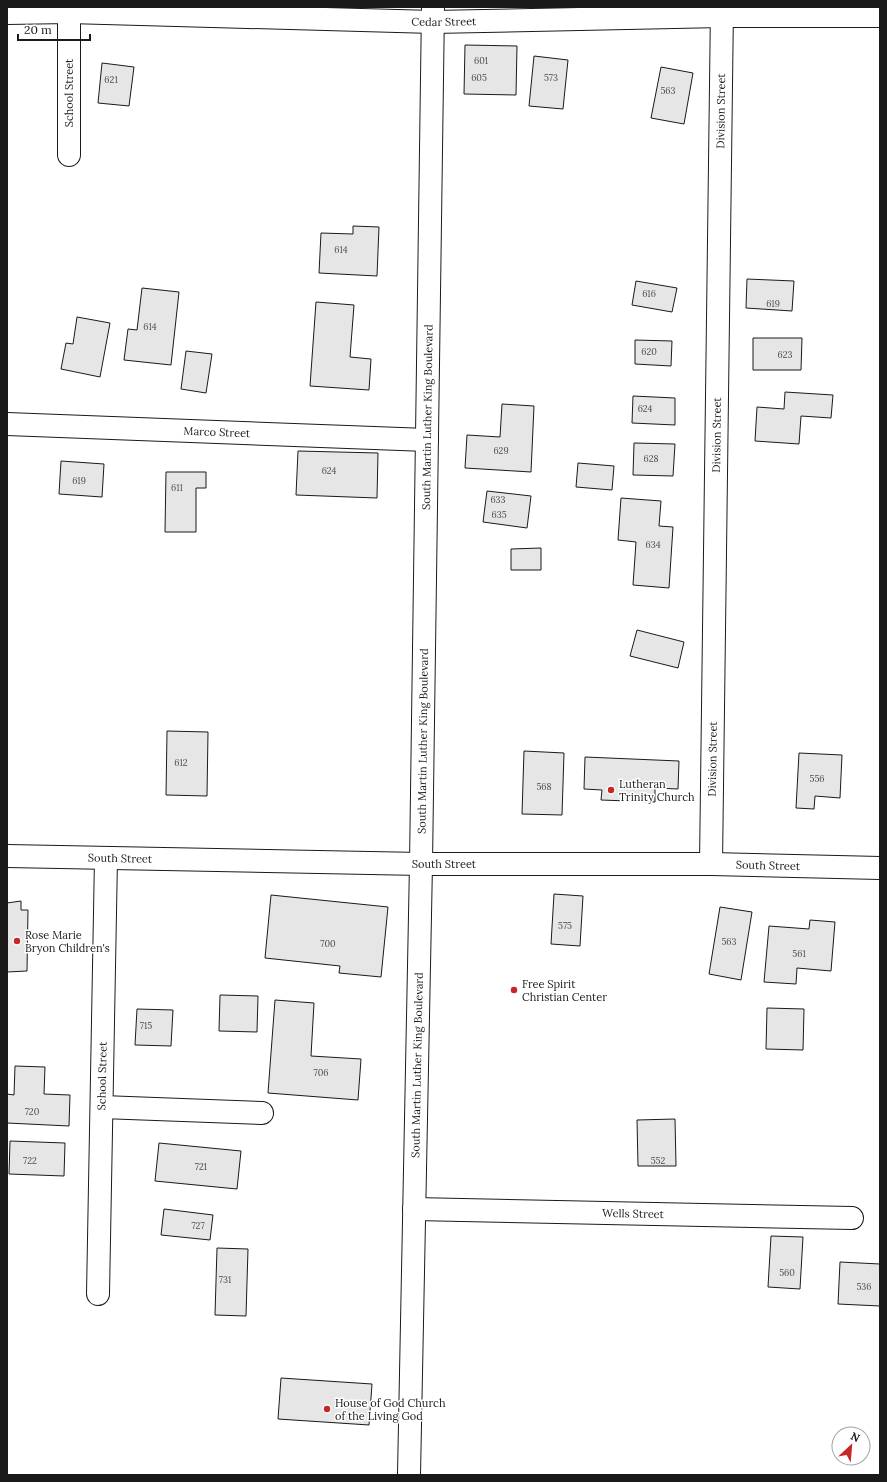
<svg xmlns="http://www.w3.org/2000/svg" width="887" height="1482" font-family="Lora,serif">
<rect width="100%" height="100%" fill="#fff"/>
<path fill="#e6e6e6" stroke="#1a1a1a" d="M465,45l52,1 -1,49 -52,-1z
M534,56l34,4 -5,49 -34,-3z
M102,63l32,4 -5,39 -31,-3z
M661,67l32,6 -9,51 -33,-6z
M353,226l26,1 -2,49 -58,-3 2,-40 32,1z
M747,279l47,2 -2,30 -46,-3z
M636,281l41,7 -5,24 -40,-7z
M142,288l37,4 -8,73 -47,-5 4,-31 9,1z
M316,302l38,3 -4,52 21,2 -2,31 -59,-4z
M77,317l33,6 -10,54 -39,-8 5,-26 7,1z
M753,338h49l-1,32h-48z
M635,340l37,1 -1,25 -36,-2z
M186,351l26,3 -6,39 -25,-4z
M785,392l48,3 -2,23 -30,-2 -2,28 -44,-3 2,-34 27,2z
M633,396l42,2v27l-43,-2z
M502,404l32,2 -3,66 -66,-4 2,-33 33,2z
M634,443l41,1 -2,32 -40,-1z
M298,451l80,2 -1,45 -81,-3z
M61,461l43,3 -2,33 -43,-3z
M578,463l36,3 -2,24 -36,-3z
M166,472h40v16h-10v44h-31z
M487,491l44,5 -4,32 -44,-6z
M621,498l40,3 -2,25 14,1 -4,61 -36,-3 3,-43 -18,-2z
M541,548v22h-30v-21z
M637,630l47,12 -6,26 -48,-12z
M167,731l41,1 -1,64 -41,-1z
M524,751l40,2 -2,62 -40,-1z
M799,753l43,2 -2,43 -25,-2 -1,13 -18,-1z
M585,757l94,4 -1,28 -23,-1v14l-54,-2 1,-10 -18,-1z
M554,894l29,2 -3,50 -29,-2z
M271,895l117,12 -7,70 -42,-4 1,-7 -75,-8z
M21,901v9h7l-1,61 -20,1v-69z
M720,907l32,5 -11,68 -32,-6z
M810,920l25,2 -4,49 -34,-3 -1,16 -32,-2 5,-56 40,3z
M220,995l38,1 -1,36 -38,-1z
M275,1000l39,3 -3,53 50,3 -3,41 -90,-7z
M767,1008l37,1 -1,41 -37,-1z
M137,1009l36,1 -2,36 -36,-1z
M15,1066l30,1 -1,27 26,1 -1,31 -62,-3v-29l7,1z
M675,1119l1,47h-38l-1,-46z
M10,1141l55,2 -1,33 -55,-2z
M159,1143l82,8 -4,38 -82,-8z
M164,1209l49,6 -3,25 -49,-5z
M771,1236l32,1 -3,52 -32,-2z
M217,1248l31,1 -2,67 -31,-1z
M840,1262l40,2v42l-42,-2z
M281,1378l91,6 -3,41 -91,-6z"/>
<g fill="none" stroke-linecap="round" stroke-linejoin="round">
<g stroke="#1a1a1a" stroke-width="24">
<g id="minor">
<path id="s1" d="M7,13l62,-1 364,10 289,-6h158"/>
<path d="M69,155v-148"/>
<path id="s2" d="M7,424l420,16"/>
<path id="s3" d="M7,856l414,8h290l169,4"/>
<path id="s4" d="M711,864l11,-857"/>
<path d="M102,1107l160,6"/>
<path id="s5" d="M414,1209l438,9"/>
<path id="s6" d="M98,1294l8,-436"/>
<path id="s7" d="M409,1475l12,-611 12,-857"/>
</g>
</g>
<use href="#minor" stroke="#fff" stroke-width="22"/>
</g>
<g fill="#c62828" stroke="#fff" stroke-width="1.5">
<circle cx="611" cy="790" r="4"/>
<circle cx="17" cy="941" r="4"/>
<circle cx="514" cy="990" r="4"/>
<circle cx="327" cy="1409" r="4"/>
</g>
<g text-anchor="middle" dominant-baseline="central" stroke-width="3" stroke-linejoin="round" paint-order="stroke">
<g font-size="9" fill="#4d4d4d">
<text x="481" y="60">601</text>
<text x="479" y="77">605</text>
<text x="551" y="77">573</text>
<text x="111" y="79">621</text>
<text x="668" y="90">563</text>
<text x="341" y="249">614</text>
<text x="649" y="293">616</text>
<text x="773" y="303">619</text>
<text x="150" y="326">614</text>
<text x="649" y="351">620</text>
<text x="785" y="354">623</text>
<text x="645" y="408">624</text>
<text x="501" y="450">629</text>
<text x="651" y="458">628</text>
<text x="329" y="470">624</text>
<text x="79" y="480">619</text>
<text x="177" y="487">611</text>
<text x="498" y="499">633</text>
<text x="499" y="514">635</text>
<text x="653" y="544">634</text>
<text x="181" y="762">612</text>
<text x="817" y="778">556</text>
<text x="544" y="786">568</text>
<text x="565" y="925">575</text>
<text x="729" y="941">563</text>
<text x="328" y="943">700</text>
<text x="799" y="953">561</text>
<text x="146" y="1025">715</text>
<text x="321" y="1072">706</text>
<text x="32" y="1111">720</text>
<text x="30" y="1160">722</text>
<text x="658" y="1160">552</text>
<text x="201" y="1166">721</text>
<text x="198" y="1225">727</text>
<text x="787" y="1272">560</text>
<text x="225" y="1279">731</text>
<text x="864" y="1286">536</text>
</g>
<g font-size="11" fill="#1a1a1a" stroke="#fff">
<text stroke="none"><textPath href="#s1" startOffset="437">Cedar Street</textPath></text>
<text transform="translate(69 93) rotate(-90)">School Street</text>
<text stroke="none"><textPath href="#s4" startOffset="753">Division Street</textPath></text>
<text stroke="none"><textPath href="#s7" startOffset="1058">South Martin Luther King Boulevard</textPath></text>
<text stroke="none"><textPath href="#s2" startOffset="210">Marco Street</textPath></text>
<text stroke="none"><textPath href="#s4" startOffset="429">Division Street</textPath></text>
<text stroke="none"><textPath href="#s7" startOffset="734">South Martin Luther King Boulevard</textPath></text>
<text stroke="none"><textPath href="#s4" startOffset="105">Division Street</textPath></text>
<text stroke="none"><textPath href="#s3" startOffset="113">South Street</textPath></text>
<text stroke="none"><textPath href="#s3" startOffset="437">South Street</textPath></text>
<text stroke="none"><textPath href="#s3" startOffset="761">South Street</textPath></text>
<text stroke="none"><textPath href="#s7" startOffset="410">South Martin Luther King Boulevard</textPath></text>
<text stroke="none"><textPath href="#s6" startOffset="218">School Street</textPath></text>
<text stroke="none"><textPath href="#s5" startOffset="219">Wells Street</textPath></text>
</g>
<g font-size="11" fill="#1a1a1a" stroke="#fff" text-anchor="start">
<text x="619" y="784">Lutheran<tspan x="619" dy="13">Trinity Church</tspan></text>
<text x="25" y="935">Rose Marie<tspan x="25" dy="13">Bryon Children's</tspan></text>
<text x="522" y="984">Free Spirit<tspan x="522" dy="13">Christian Center</tspan></text>
<text x="335" y="1403">House of God Church<tspan x="335" dy="13">of the Living God</tspan></text>
</g>
</g>
<rect width="887" height="1482" fill="none" stroke="#1a1a1a" stroke-width="16"/>
<g transform="translate(851 1446) rotate(26)"><circle r="19" fill="#ffffff" stroke="#a3a3a3"/>
<path d="M0-3L7 15L0 10L-7 15Z" fill="#c62828"/>
<text y="-6" font-size="11" font-weight="bold" text-anchor="middle" fill="#1a1a1a">N</text>
</g>
<path d="M18 34v6h72v-6" fill="none" stroke="#1a1a1a" stroke-width="2"/>
<text x="24" y="34" font-size="12" fill="#1a1a1a" stroke="#ffffff" stroke-width="3" paint-order="stroke">20 m</text>
</svg>
